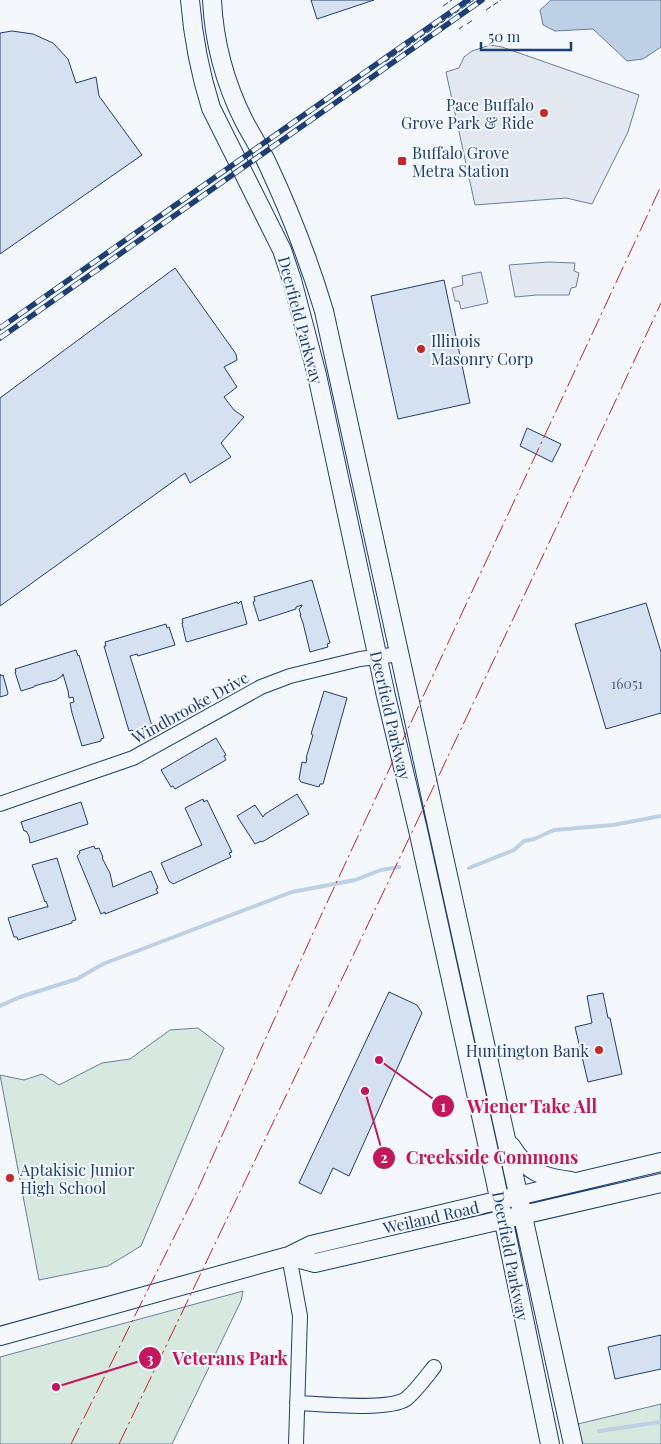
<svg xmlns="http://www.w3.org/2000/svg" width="661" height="1444" font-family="'Playfair Display',serif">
<rect width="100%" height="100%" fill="#f4f7fb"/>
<path fill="#d7e8df" stroke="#687fa3" d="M198,1028l26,20 -83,198 -33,20 -69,14 -39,-205 24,5 18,-6 17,11 43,-22 28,-4 40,-29z
M243,1291l-2,10 -69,143h-172v-87z
M661,1404v40h-79l-4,-20z"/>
<path fill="#e3e8f0" stroke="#687fa3" d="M490,45l12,2 137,48 -11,37 -36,72 -26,-6 -91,7 -29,-133 13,-4 5,-11 8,-6z
M548,262l27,1 -1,8 5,2 -3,14 -5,1 -2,7h-32l-22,2 -6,-32z
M481,272l7,31 -27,6 -2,-8h-4l-3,-13 11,-3 -1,-9z"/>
<path fill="#bed0e5" stroke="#687fa3" d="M551,0h110v47l-18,12 -16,2 -34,-32 -38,2 -12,-6 -3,-15z"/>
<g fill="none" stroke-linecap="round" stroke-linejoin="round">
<path stroke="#bed0e5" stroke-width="4" d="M469,868l45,-18 10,-9 10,-2 20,-9 59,-5 48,-9
M0,1006l20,-9 57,-18 26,-15 189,-72 63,-12 26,-10 18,-3
M599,1431l62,-9"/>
</g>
<path fill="#d5e0f0" stroke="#1d3f73" d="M311,0h63l-57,19z
M12,31l21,3 20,9 15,16 8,24 20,-6 3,19 43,59 -142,99v-221z
M175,268l61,86 1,6 -13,7 13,20 -13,10 10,13 10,7 -23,26 10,14 -41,26 -5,-10 -185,133v-208z
M444,280l26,123 -72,16 -27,-123z
M527,428l34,16 -9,18 -32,-16z
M312,580l18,63 -3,1 1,3 -18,5 -7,-29 -3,-8h1l-2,-6 3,-3v-1l-6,2v2l-37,12 -6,-19 2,-1 -1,-4z
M241,601l6,23 -60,18 -1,-1 -4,-18h1l-1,-4 55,-17 1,2z
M646,603l15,49v61l-55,16 -31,-105z
M166,624l1,4 2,-1 6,18 -37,11 -1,-2 -7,2 22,70 -19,5 -1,-1 -3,1 -25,-85h2l-1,-4z
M76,650l2,6 1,-1 25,83 -3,1v2l-19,5 -10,-33 -2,-10 4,-1 -1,-5 -4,1 -1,-7 -5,-17 -1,2 -6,4 -22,6v1l-13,4 -6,-19h1l-1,-3z
M0,674l1,2 2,-1 5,18 -1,2 -7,2z
M324,691l23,7 -24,86h-3l-1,3 -18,-5 -2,-3 3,-17 4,1 1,-5h-1l7,-23 -2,-1z
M216,738l10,17 -2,1 2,4 -51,29 -2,-3 -2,1 -10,-17z
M297,794l12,20 -47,28 -1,-1 -6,3 -18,-28 18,-11 8,12 2,-3z
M203,799l1,3 3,-2 25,52 -3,1 2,4 -58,27 -4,-3 -8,-18 41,-18 -17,-37z
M81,802l7,22 -58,19 -1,-7 -3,-5h-2l-3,-9z
M94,846l1,3 4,-1 4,9 -1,1 8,15 3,14 38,-16 7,17 -2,1 2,4 -53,21v-2l-4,2 -24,-58 3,-3 -1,-2z
M57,858l19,62 -4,1v2l-54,17 -1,-3h-3l-6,-19 38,-11h2l-2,-6 -1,1 -13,-37z
M389,992l28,13 5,8 -73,163 -16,-8 -12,26 -22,-11z
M603,993l5,25h2l12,56 -34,8 -13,-55 17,-4 -5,-27z
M661,1335v34l-46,10 -7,-32z"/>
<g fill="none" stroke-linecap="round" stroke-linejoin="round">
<g stroke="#1d3f73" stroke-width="16">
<path id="minor" d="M0,804l133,-46 128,-71 29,-11 70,-17 40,-5
M289,1256l11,60 -4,128
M297,1403c23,1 92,8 109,-4 10,-8 20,-22 28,-32"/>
</g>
<g stroke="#1d3f73" stroke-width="20">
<path id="major" d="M190,0c3,37 10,73 21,108l71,142 10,30 25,95 69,321 32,134 77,349 55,265
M212,0c2,42 13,83 32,121 8,15 17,29 24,44 22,47 41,96 56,146l249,1133
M511,1146c15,25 32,32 60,35
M289,1256l26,7 346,-80
M0,1336l289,-80 22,-11 350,-83"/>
</g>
<use href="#minor" stroke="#f4f7fb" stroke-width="14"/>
<use href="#major" stroke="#f4f7fb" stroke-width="18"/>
<g stroke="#1d3f73" stroke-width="5.5">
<path id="rail" d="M0,328l468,-328
M0,338l482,-338"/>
</g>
<use href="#rail" stroke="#f4f7fb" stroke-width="4" stroke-dasharray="11" stroke-linecap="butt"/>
<path stroke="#1d3f73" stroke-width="1" stroke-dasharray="6 2.5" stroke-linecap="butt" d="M443,6l9,-6
M486,10l15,-10
M467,24l6,-4
M459,29l4,-3
M385,62l89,-62"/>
<path stroke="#c62828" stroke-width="1" stroke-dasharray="18 4 2.5 4" stroke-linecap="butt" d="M71,1444l127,-255 120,-267 343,-736
M119,1444c182,-380 365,-759 542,-1141"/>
</g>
<g fill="#c62828" stroke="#f4f7fb" stroke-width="2">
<circle cx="544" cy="113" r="5"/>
<rect x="397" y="156" width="10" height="10" rx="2.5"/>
<circle cx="421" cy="349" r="5"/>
<circle cx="599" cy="1050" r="5"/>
<circle cx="10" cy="1178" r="5"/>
</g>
<g text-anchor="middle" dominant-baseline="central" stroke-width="4" stroke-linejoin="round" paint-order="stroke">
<g font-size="14" fill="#4b6792">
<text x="627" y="683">16051</text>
</g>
<g font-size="16" fill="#1d3f73" stroke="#f4f7fb" text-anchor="start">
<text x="534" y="104" text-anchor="end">Pace Buffalo<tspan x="534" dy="18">Grove Park &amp; Ride</tspan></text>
<text x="412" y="152">Buffalo Grove<tspan x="412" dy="18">Metra Station</tspan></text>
<text x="431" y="340">Illinois<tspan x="431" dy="18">Masonry Corp</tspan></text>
<text x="589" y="1050" text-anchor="end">Huntington Bank</text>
<text x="20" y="1169">Aptakisic Junior<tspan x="20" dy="18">High School</tspan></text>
</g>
<g font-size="16" fill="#1d3f73" stroke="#f4f7fb">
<text transform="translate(301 320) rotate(75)">Deerfield Parkway</text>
<text transform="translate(190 707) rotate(-29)">Windbrooke Drive</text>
<text transform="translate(391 715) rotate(77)">Deerfield Parkway</text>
<text transform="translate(431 1217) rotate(-13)">Weiland Road</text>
<text transform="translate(511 1256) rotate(79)">Deerfield Parkway</text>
</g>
</g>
<path fill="none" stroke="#c2185b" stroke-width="2" d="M379 1060L443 1106M365 1091L384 1158M56 1387L150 1358"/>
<g fill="#c2185b" stroke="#f4f7fb" stroke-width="2">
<circle cx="379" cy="1060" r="5"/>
<circle cx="365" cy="1091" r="5"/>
<circle cx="56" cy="1387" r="5"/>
<circle cx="443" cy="1106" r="12"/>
<circle cx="384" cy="1158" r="12"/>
<circle cx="150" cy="1358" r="12"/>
</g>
<g font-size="15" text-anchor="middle" font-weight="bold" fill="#fff">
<text x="443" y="1112">1</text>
<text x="384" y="1163">2</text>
<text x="150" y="1364">3</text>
</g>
<g font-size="18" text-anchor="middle" font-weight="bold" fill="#c2185b" stroke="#f4f7fb" stroke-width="4" stroke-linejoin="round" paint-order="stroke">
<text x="532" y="1113">Wiener Take All</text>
<text x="492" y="1164">Creekside Commons</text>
<text x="230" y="1365">Veterans Park</text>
</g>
<path d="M481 42v8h90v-8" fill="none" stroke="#1d3f73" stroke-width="2.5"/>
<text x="488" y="42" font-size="15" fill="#1d3f73" stroke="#f4f7fb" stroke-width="4" paint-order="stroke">50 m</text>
</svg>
